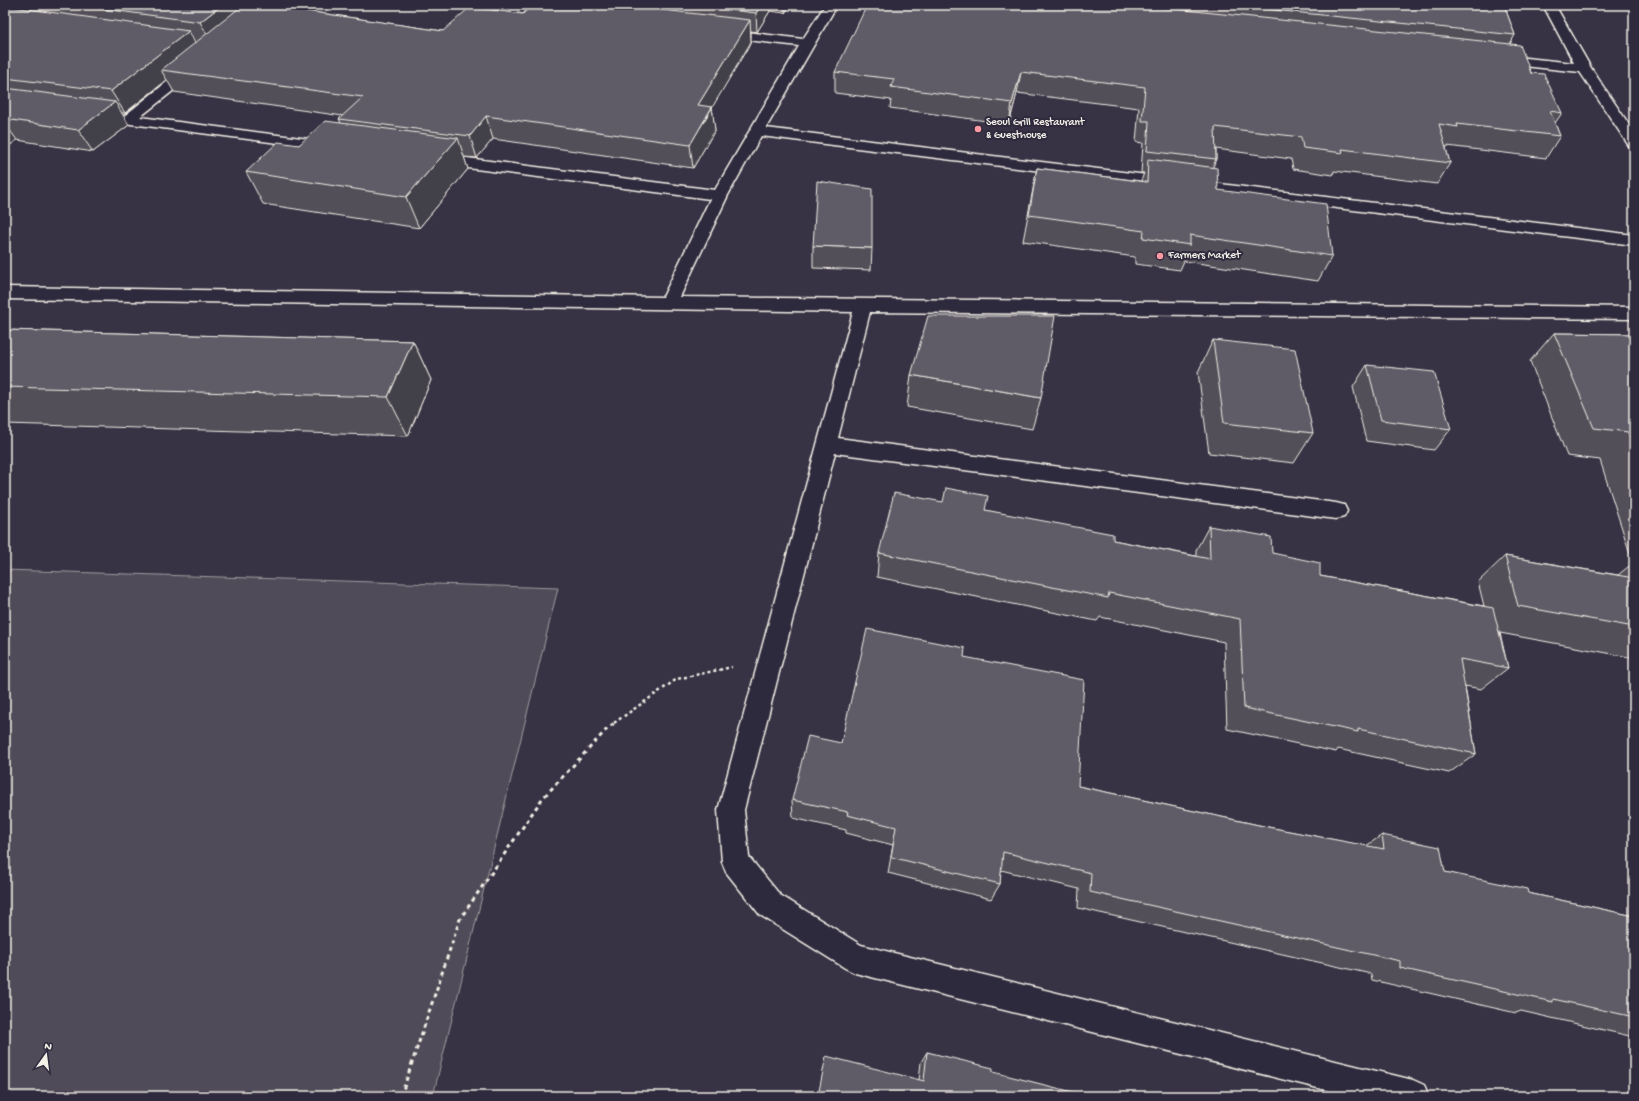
<svg xmlns="http://www.w3.org/2000/svg" width="1639" height="1101" font-family="'Gochi Hand',sans-serif">
<rect width="100%" height="100%" fill="#373244"/>
<filter id="ink" filterUnits="userSpaceOnUse"><feTurbulence type="fractalNoise" baseFrequency=".025" numOctaves="2"/><feDisplacementMap in="SourceGraphic" scale="8" xChannelSelector="R" yChannelSelector="G"/><feConvolveMatrix kernelMatrix="1 2 1 2 8 2 1 2 1" color-interpolation-filters="sRGB"/></filter>
<g filter="url(#ink)">
<path fill="#504b59" stroke="#a29ea0" d="M5,570l553,18 -125,508h-428z"/>
<g fill="none" stroke-linecap="round" stroke-linejoin="round">
<g stroke="#f4f1e8" stroke-width="3">
<path id="minor" d="M481,5c13,0 75,-1 81,8l-6,4 -69,-8z
M825,5h12l-71,123 868,107v10l-873,-109 -33,59 -48,102 954,10v12l-764,-7 -32,126 498,65 8,2 3,6 -3,6 -8,2 -501,-66 -91,357 5,47 31,38 81,50 552,135 11,5 5,11h-79l-495,-123 -10,-5 -85,-53 -34,-43 -4,-10 -4,-52 135,-498 -848,-13v-12l658,10 47,-98 -274,-35 -5,-2 -3,-3 3,-3 5,-2 279,36 84,-144 -78,-9 -6,-4 6,-4 82,10z
M1543,5h12l36,63 43,64v15l-5,-1 -49,-74 -83,-9 -5,-1 -2,-3 2,-3 5,-1 77,8z
M193,64l5,1 2,3 -2,3 -58,46 192,25 5,1 2,3 -2,3 -5,1 -209,-27 -2,-3 2,-3 65,-52z"/>
</g>
<path stroke="#f4f1e8" stroke-width="2.5" stroke-dasharray="3 3" stroke-linecap="butt" d="M614,723l63,-44 55,-12"/>
<path stroke="#f4f1e8" stroke-width="3" stroke-dasharray="4 4" stroke-linecap="butt" d="M401,1096l59,-177 82,-120 67,-72 7,-5"/>
<use href="#minor" fill="#2f2a3d" fill-rule="evenodd"/>
</g>
<path fill="#524f59" stroke="#f4f1e8" d="M5,5h260l178,26 80,-17 8,-9h259l-5,8 -15,-2 -13,21 -6,-1v11l-39,65 3,23 -22,38 -200,-29 -16,19 -13,-1 4,12 -49,59 -156,-24 -17,-32 95,-49 -2,-4 4,-3 -169,-24 -7,-12 -42,33h-4l8,12 -36,27 -76,-12 -12,9z
M1018,5h486l11,30 -5,9 52,69 -7,10 5,13 -14,22 -99,-12 -1,2 4,15 -13,21 -103,-13 -1,4 -40,-6 -2,-10 -75,-10v10l-3,8 5,23 114,66 -14,25 -134,-20 -4,9 -45,-6v-7l-112,-16 14,-73 104,13 3,-8h-3l2,-30 -7,-1 3,-34 -122,-15 -8,31 -119,-16 1,-8 -56,-7v-21l182,-66z
M813,246l59,2 -1,22 -58,-2z
M5,330l408,11 18,39 -23,56 -403,-12z
M1554,333l80,1v324l-134,-25 8,35 -27,21 -16,-3 11,68 -27,19 -111,-24 -2,3 -109,-23 -3,-87 -124,-25 -3,4 -220,-44 2,-24 106,-43 128,30 83,16v-6l13,-24 63,27 48,23 164,30 -6,-24 27,-26 113,19 15,-12 -33,-103 -33,-4 -37,-95z
M1213,340l100,93 -19,30 -85,-10 -11,-81z
M1367,365l84,64 -17,21 -68,-9 -13,-54z
M911,375l130,23 -9,31 -125,-22z
M964,657l114,129 190,41 98,19 16,-11 63,37 83,21 106,23v121l-113,-26 -5,2 -144,-33 -1,-6 -293,-66 1,-19 -78,-19 -1,14 -9,15 -103,-26 5,-28 -47,-12v-3l-53,-12 -1,-18 49,-57z
M927,1052l66,20 -175,24 101,-16 2,-18z"/>
<path fill="#424048" stroke="#f4f1e8" d="M222,5h31l-41,38 -12,-21z
M761,5h8l1,6 -13,21 -1,-19z
M785,5h5l-5,8z
M750,20l1,22 -51,86 -2,-23z
M189,31l11,22 -39,17 6,10 -42,33 -14,-22z
M1021,72l-4,21 -8,31 3,-21z
M115,102l14,23 -36,27 -15,-22z
M712,107l3,23 -22,38 -3,-23z
M486,116l7,23 -16,19 -7,-22z
M5,124l12,16 -12,9z
M458,138l10,31 -49,59 -13,-31z
M413,341l18,39 -23,56 -20,-39z"/>
<path fill="#5f5c67" stroke="#f4f1e8" d="M74,5h148l-22,17z
M243,5h22l178,26 27,-24 53,7 8,-9h88l131,15 -52,85 14,2 -22,38 -204,-29 -16,20 -131,-17 24,-22 -202,-27z
M691,5h70l-5,8z
M867,5h143l7,1 1,-1h119l383,40 11,28 13,1 18,39 -12,-2 10,25 -103,-12 1,3 -19,-3 11,39 -108,-14 1,4 -40,-5 -2,-11 -86,-10 1,32 -69,-8 2,-30h-7l3,-34 -124,-15 -9,31 -121,-16 3,-8 -59,-7z
M1225,5h279l11,30z
M5,6l184,25 -78,60 -106,-13z
M5,88l110,14 -37,28 -73,-11z
M325,121l133,17 -52,59 -160,-25 32,-30 21,3z
M1148,159l69,9 1,22 108,14 6,52 -142,-21v10l-47,-7 1,-7 -115,-16 8,-47 110,14z
M817,181l55,8v59l-59,-2z
M928,316h127l-14,82 -130,-23z
M5,330l408,11 -25,56 -383,-10z
M1554,333l80,1v114l-6,-16 -34,-4z
M1213,340l82,9 18,84 -89,-10z
M1367,365l67,7 17,57 -70,-9z
M946,488l42,8 -3,14 128,24v6l97,19 -1,-33 62,11 1,16 48,10v13l173,32 15,60 -48,-9 16,95 -118,-25v3l-114,-24 -4,-89 -131,-26 -1,5 -229,-45 15,-60 49,9z
M1505,556l129,22v49l-116,-21z
M867,629l98,19 -1,9 120,23 -6,106 190,41 116,22 -2,-14 58,12 5,25 82,17 1,4 106,23v101l-81,-18v3l-153,-34v-7l-310,-69 1,-19 -88,-21 -3,32 -109,-27 5,-30 -49,-12 1,-3 -56,-12 16,-64 33,7z
M927,1052l66,16v4l96,24h-271l8,-40 98,25z"/>
</g>
<g fill="#ff9aa2" stroke="#2f2a3d" stroke-width="1.5">
<circle cx="978" cy="129" r="4"/>
<circle cx="1160" cy="256" r="4"/>
</g>
<g text-anchor="middle" dominant-baseline="central" stroke-width="4" stroke-linejoin="round" paint-order="stroke">
<g font-size="11" fill="#f4f1e8" stroke="#2f2a3d" text-anchor="start">
<text x="986" y="123">Seoul Grill Restaurant<tspan x="986" dy="13">&amp; Guesthouse</tspan></text>
<text x="1168" y="256">Farmers Market</text>
</g>
</g>
<rect width="1639" height="1101" fill="none" stroke="#2f2a3d" stroke-width="20"/>
<rect x="10" y="10" width="1619" height="1081" fill="none" stroke="#f4f1e8" stroke-width="1.5" filter="url(#ink)"/>
<g transform="translate(46 1055) rotate(14)" stroke="#2f2a3d" stroke-width="3" paint-order="stroke">
<path d="M0-3L7 15L0 10L-7 15Z" fill="#f4f1e8"/>
<text y="-6" font-size="11" font-weight="bold" text-anchor="middle" fill="#f4f1e8">N</text>
</g>
</svg>
